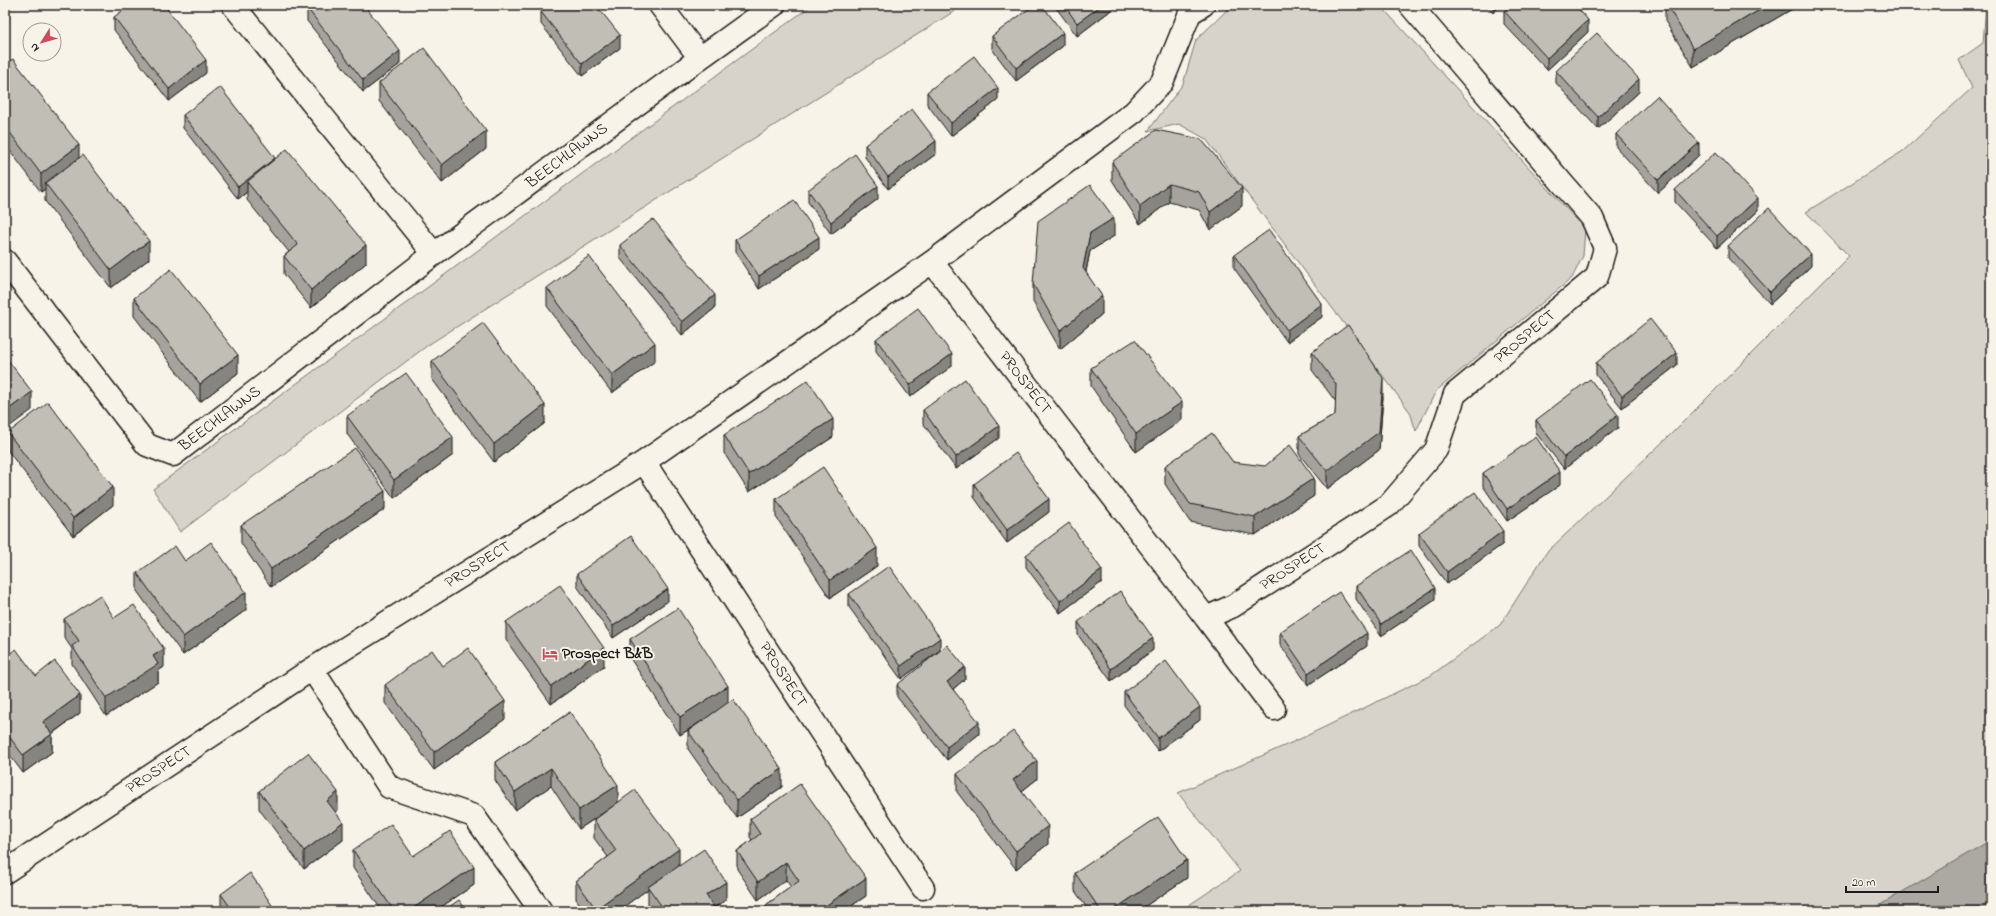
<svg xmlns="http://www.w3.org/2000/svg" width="1996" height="916" font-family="'Indie Flower',sans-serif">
<rect width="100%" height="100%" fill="#f7f3e8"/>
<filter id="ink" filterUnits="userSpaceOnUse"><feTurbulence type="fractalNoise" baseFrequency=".025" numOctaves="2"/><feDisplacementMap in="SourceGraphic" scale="8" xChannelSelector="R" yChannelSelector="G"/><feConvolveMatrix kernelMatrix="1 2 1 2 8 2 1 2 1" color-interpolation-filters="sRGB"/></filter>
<g filter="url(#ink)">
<path fill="#d7d3cb" stroke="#7a7874" d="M812,5h152l-536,340 -248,187 -27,-43z
M1236,5h144l205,224 -2,27 -11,22 -136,113 -20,40 -6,-19 -204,-273 -27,-15 -31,7 35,-47 13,-44 31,-30z
M1986,5h5v835l-121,71h-690l60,-40 -62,-78 124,-55 128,-62 70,-51 46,-72 123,-117 180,-180 -43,-44 97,-61 69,-63 -13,-28 24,-17z"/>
<path fill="#aca9a2" stroke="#72716c" d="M1991,840v67l-7,4h-114z"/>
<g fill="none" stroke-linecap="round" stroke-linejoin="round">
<g stroke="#1c1c1c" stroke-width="25">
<path id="minor" d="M660,5l40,53
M434,254l266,-196 74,-53
M5,261l142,184 26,10 261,-201 -201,-249
M932,262l274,356 27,-12 156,-101 47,-55 19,-56 142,-117 8,-29 -13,-30 -182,-213
M644,462l279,426
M1206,618l68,91
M312,669l77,118 85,29 67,95
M5,872l307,-203 332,-207 288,-200 202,-150 28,-30 28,-69 13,-8"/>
</g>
<use href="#minor" stroke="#f7f3e8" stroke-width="22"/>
</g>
<path fill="#a5a39c" stroke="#1c1c1c" d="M1054,5h64l-41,31z
M1486,5h15l-8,8z
M1665,5h134l-106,62 -28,-46z
M307,8l93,56 -37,28 -56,-71z
M1504,11l84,21 -41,38 -43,-46z
M541,12l79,36 -38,28 -41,-52z
M114,17l92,56 -37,28 -55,-71z
M992,36l71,10 -47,35 -24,-32z
M5,64l74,94 70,101 -38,29 -66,-87v-12l-4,3 -36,-48z
M1556,71l83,21 -41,37 -42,-46z
M379,83l107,66 -44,34 -63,-82z
M927,92l71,8 -47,36 -24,-32z
M183,115l92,43 91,105 -55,45 -27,-34v-18l5,-4 -42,-52v-8l-9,7 -55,-71z
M1616,134l83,21 -41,38 -42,-46z
M865,145l71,9 -48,35 -23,-32z
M1112,162l130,44 -32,24 -11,-20 -30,-8 -29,22 -28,-44z
M808,190l70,9 -47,35 -23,-32z
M1675,190l83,21 -41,37 -42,-46z
M1114,236l-24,15 -4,21 16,42 -42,35 -27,-47v-18z
M735,240l84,9 -60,40 -24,-37z
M620,245l95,63 -33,27 -62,-77z
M1728,246l83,20 -41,38 -42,-46z
M1234,255l88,62 -35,25 -53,-74z
M547,288l108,73 -43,32 -65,-87z
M134,298l104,75 -38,29 -66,-86z
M876,339l76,27 -42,31 -34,-46z
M1312,352l71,45 -4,53 -52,39 -28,-35v-18l36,-21 1,-13 -24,-32z
M432,361l113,62 -51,39 -62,-83z
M1596,363l81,2 -55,43 -26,-33z
M1091,368l91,52 -46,32 -45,-66z
M923,410l76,28 -43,31 -33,-46z
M347,416l106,39 -59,43 -47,-64z
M1536,420l82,8 -54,41 -28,-36z
M8,433l105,72 -40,31 -65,-85z
M724,435l109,2 -84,55 -25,-39z
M1233,462l81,34 -59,39 -65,-13 -25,-38v-18z
M1483,473l77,12 -53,36 -24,-35z
M974,484l75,28 -42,31 -33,-46z
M776,499l101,67 -47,32 -54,-81z
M385,509l-114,78 -30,-44v-18z
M1419,533l84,11 -56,40 -28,-38z
M1026,555l76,27 -42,31 -34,-46z
M185,561l61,49 -63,45 -46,-64v-18z
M577,574l91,27 -55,37 -36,-52z
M1356,586l79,14 -54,36 -25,-37z
M849,594l91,56 -39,29 -52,-72z
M114,618l50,49 -6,4v11l-52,34 -34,-52v-15l-8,-12v-18z
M506,622l98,44 -53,38 -45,-64z
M1078,622l75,28 -42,31 -33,-46z
M1280,632l87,14 -59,39 -28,-41z
M630,639l98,63 54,85 -45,31 -49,-69v-18l5,-4 -13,8 -50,-77z
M5,657l31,19 44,37 -28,21v18l-29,21 -18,-24z
M443,666l62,53 -71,51 -49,-67v-18z
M965,679l-12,10 26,45 -32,26 -50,-63v-12z
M1124,692l76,28 -42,31 -34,-46z
M570,712l48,90 61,65 47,33 -12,8 2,3h-63l-5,-6v-16l-30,22h-33l-9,-12v-18l32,-24 -14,-19v-18l16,-11 -31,20 -28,-43 -36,24 -20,-30v-18z
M957,774l80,5 -15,12 26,53 -32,25 -59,-77z
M259,791l79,19 -2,3 7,27 -39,29 -45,-60z
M750,819l116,77 -22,15h-78v-6l25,-18 -5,-7 -28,20 -21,-31v-18l15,-11 -2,-3z
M353,850l121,35 -39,26h-53l-29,-43z
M1075,873l112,5 -49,33h-49l-14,-20z
M221,894l55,17h-55z"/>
<path fill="#86857f" stroke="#1c1c1c" d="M1102,5h16l-41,31v-13z
M1493,5h8l-8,8z
M1768,5h31l-106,62v-18z
M1588,20v12l-41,38v-12z
M1063,33v13l-47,35v-13z
M620,35v13l-38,28v-12z
M400,51v13l-37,28v-12z
M206,60v13l-37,28v-12z
M1639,79v13l-41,37v-12z
M998,88v12l-47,36v-13z
M486,131v18l-44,34v-18z
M936,141v13l-48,35v-12z
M1699,143v12l-41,38v-13z
M79,145v18l-34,20v6l-4,3v-18z
M275,158v13l-28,11v10l-9,7v-12z
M1169,184v18l-29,22v-18z
M878,186v13l-47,35v-12z
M1242,188v18l-32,24v-18z
M1758,198v13l-41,37v-12z
M1114,218v18l-24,15 -7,35v-18l7,-35z
M819,237v12l-60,40v-13z
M149,241v18l-38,29v-18z
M366,245v18l-55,45v-18z
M1811,254v12l-41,38v-12z
M715,295v13l-33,27v-13z
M1102,296v18l-42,35v-18z
M1322,304v13l-35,25v-12z
M655,343v18l-43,32v-18z
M1677,353v12l-55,43v-12z
M952,354v12l-42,31v-12z
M238,355v18l-38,29v-18z
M1383,378v19l-4,53 -52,39v-18z
M32,392v18l-27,20v-18z
M1182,402v18l-46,32v-18z
M545,405v18l-51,39v-18z
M1618,415v13l-54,41v-12z
M833,419v18l-84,55v-18z
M999,426v12l-43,31v-12z
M453,437v18l-59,43v-18z
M1560,472v13l-53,36v-12z
M1314,478v18l-59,39v-18z
M113,487v18l-40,31v-18z
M385,491v18l-114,78v-18z
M1049,499v13l-42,31v-13z
M1503,531v13l-56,40v-12z
M877,548v18l-47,32v-18z
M1102,570v12l-42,31v-12z
M1435,588v12l-54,36v-12z
M668,589v12l-55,37v-12z
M246,592v18l-63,45v-18z
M1367,633v13l-59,39v-12z
M940,638v12l-39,29v-13z
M1153,638v12l-42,31v-12z
M604,648v18l-53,38v-18z
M164,649v18l-6,4v11l-52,34v-18l47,-42z
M965,667v12l-18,15v-12z
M728,686v18l-48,31v-18z
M80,695v18l-37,27v-18z
M505,701v18l-71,51v-18z
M1200,707v13l-42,31v-13z
M979,722v12l-32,26v-13z
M52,734v18l-29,21v-18z
M1037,761v18l-24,19v-18z
M551,768v18l-36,24v-18z
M782,769v18l-45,31v-18z
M618,785v18l-39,26v-19z
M338,792v18l-11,9v-18z
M343,822v18l-39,29v-18z
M1048,826v18l-32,25v-18z
M679,849v18l-31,20v2l-30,22h-22v-2z
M1187,860v18l-49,33h-26z
M786,862v18l-28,20v-18z
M474,867v18l-39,26h-26z
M866,878v18l-22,15h-26z
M726,882v18l-17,11 -3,-16z"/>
<path fill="#c0beb5" stroke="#1c1c1c" d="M130,5h34l42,55 -37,29 -55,-72z
M312,5h52l36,46 -37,29 -56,-72z
M550,5h46l24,30 -38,29 -41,-52z
M1034,5h8l21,28 -47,35 -24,-32z
M1064,5h38l-25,18z
M1512,5h63l13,15 -41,38 -43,-47z
M1667,5h101l-75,44z
M1597,33l42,46 -41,38 -42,-46z
M424,48l62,83 -44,34 -63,-82z
M974,56l24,32 -47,35 -24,-31z
M13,59l66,86 -38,29 -36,-48v-62z
M220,87l55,71 -37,29 -55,-72z
M1657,96l42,47 -41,37 -42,-46z
M912,109l24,32 -48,36 -23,-32z
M1156,130l45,9 41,49 -32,24 -11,-20 -30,-8 -29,22 -28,-44z
M287,149l79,96 -55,45 -27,-34 14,-11 -51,-63z
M1716,152l42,46 -41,38 -42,-46z
M855,154l23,32 -47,36 -23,-32z
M83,155l66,86 -38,29 -66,-87z
M1090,185l24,33 -24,15 -7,35 19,28 -42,35 -27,-47 5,-63z
M794,200l25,37 -60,39 -24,-36z
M1769,208l42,46 -41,38 -42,-46z
M653,219l62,76 -33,27 -62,-77z
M1269,230l53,74 -35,26 -53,-75z
M589,256l66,87 -43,32 -65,-87z
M171,269l67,86 -38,29 -66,-86z
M918,308l34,46 -42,31 -34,-46z
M1650,319l27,34 -55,43 -26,-33z
M483,323l62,82 -51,39 -62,-83z
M1348,325l35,53 -4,54 -52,39 -28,-35 36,-21 1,-31 -24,-32z
M1135,340l47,62 -46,32 -45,-66z
M5,356l27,36 -27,20z
M406,373l47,64 -59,43 -47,-64z
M965,379l34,47 -43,31 -33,-47z
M1590,379l28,36 -54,42 -28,-37z
M808,380l25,39 -84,55 -25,-39z
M48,402l65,85 -40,31 -65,-85z
M1212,433l21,29 32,4 25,-21 24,33 -59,39 -65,-13 -25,-38z
M1536,437l24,35 -53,37 -24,-36z
M355,448l30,43 -114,78 -30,-44z
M1016,453l33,46 -42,31 -33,-46z
M823,467l54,81 -47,32 -54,-81z
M1475,492l28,39 -56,41 -28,-39z
M1069,523l33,47 -42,31 -34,-46z
M631,536l37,53 -55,37 -36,-52z
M211,542l35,50 -63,45 -46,-64 38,-27 10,15z
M1411,550l24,38 -54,36 -25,-38z
M889,566l51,72 -39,28 -52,-72z
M560,585l44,63 -53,38 -45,-64z
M1120,591l33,47 -42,31 -33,-47z
M1339,592l28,41 -59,40 -28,-41z
M100,595l14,23 20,-13 30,44 -11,7 5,8 -52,34 -34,-52 7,-5 -15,-22z
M678,608l50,78 -48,31 -50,-78z
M947,645l18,22 -18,15 32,40 -32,25 -50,-62z
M468,648l37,53 -71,51 -49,-67 47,-35 11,16z
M16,649l20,27 19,-15 25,34 -37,27 9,12 -29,21 -18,-24v-74z
M1166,661l34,46 -42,31 -34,-46z
M733,699l49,70 -45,31 -49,-69z
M570,712l48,73 -39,25 -28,-42 -36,24 -20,-30z
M1013,731l24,30 -24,19 35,46 -32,25 -59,-77z
M308,753l30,39 -11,9 16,21 -39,29 -45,-60z
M800,784l66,94 -48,33h-48l-4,-6 33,-24 -13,-19 -28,20 -21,-31 23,-17 -10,-15z
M635,790l44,59 -83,60 -20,-28 40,-30 -22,-31z
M1158,817l29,43 -75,51h-11l-26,-38z
M391,824l22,32 37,-25 24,36 -65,44h-15l-41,-61z
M704,849l22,33 -20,13 10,16h-51l-17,-24z
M250,873l26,38h-43l-12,-17z
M459,900l8,11h-24z
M190,909l1,2h-5z"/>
</g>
<defs>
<g id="hotel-bare" transform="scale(1.2)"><path d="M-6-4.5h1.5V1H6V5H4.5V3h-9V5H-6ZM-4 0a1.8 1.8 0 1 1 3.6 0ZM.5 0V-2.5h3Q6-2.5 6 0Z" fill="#d1495b" stroke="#f7f3e8" stroke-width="2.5" paint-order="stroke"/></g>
</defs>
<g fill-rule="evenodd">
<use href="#hotel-bare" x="550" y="654"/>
</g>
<g text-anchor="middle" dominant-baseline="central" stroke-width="4" stroke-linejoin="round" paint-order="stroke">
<g font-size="16" fill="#1c1c1c" stroke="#f7f3e8">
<text transform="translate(567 156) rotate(-37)">BEECHLAWNS</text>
<text transform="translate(1525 337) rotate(-40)">PROSPECT</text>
<text transform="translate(1025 383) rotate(52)">PROSPECT</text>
<text transform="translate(220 419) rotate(-37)">BEECHLAWNS</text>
<text transform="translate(478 565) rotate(-32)">PROSPECT</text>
<text transform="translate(1293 567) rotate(-33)">PROSPECT</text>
<text transform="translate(783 675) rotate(57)">PROSPECT</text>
<text transform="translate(159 770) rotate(-33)">PROSPECT</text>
</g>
<g font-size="16" font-weight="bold" fill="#1c1c1c" stroke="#f7f3e8" text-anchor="start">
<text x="562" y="654">Prospect B&amp;B</text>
</g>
</g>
<rect width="1996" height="916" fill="none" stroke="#f7f3e8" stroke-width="20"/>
<rect x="10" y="10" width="1976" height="896" fill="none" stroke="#1c1c1c" stroke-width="1.5" filter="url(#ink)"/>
<g transform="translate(42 42) rotate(233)"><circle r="19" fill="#f7f3e8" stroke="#9f9d96"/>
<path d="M0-3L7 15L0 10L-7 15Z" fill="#d1495b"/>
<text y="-6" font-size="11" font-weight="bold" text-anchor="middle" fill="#1c1c1c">N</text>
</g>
<path d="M1846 886v6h92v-6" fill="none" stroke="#1c1c1c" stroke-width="2"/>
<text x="1852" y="886" font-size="12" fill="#1c1c1c" stroke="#f7f3e8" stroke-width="3" paint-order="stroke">20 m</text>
</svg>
